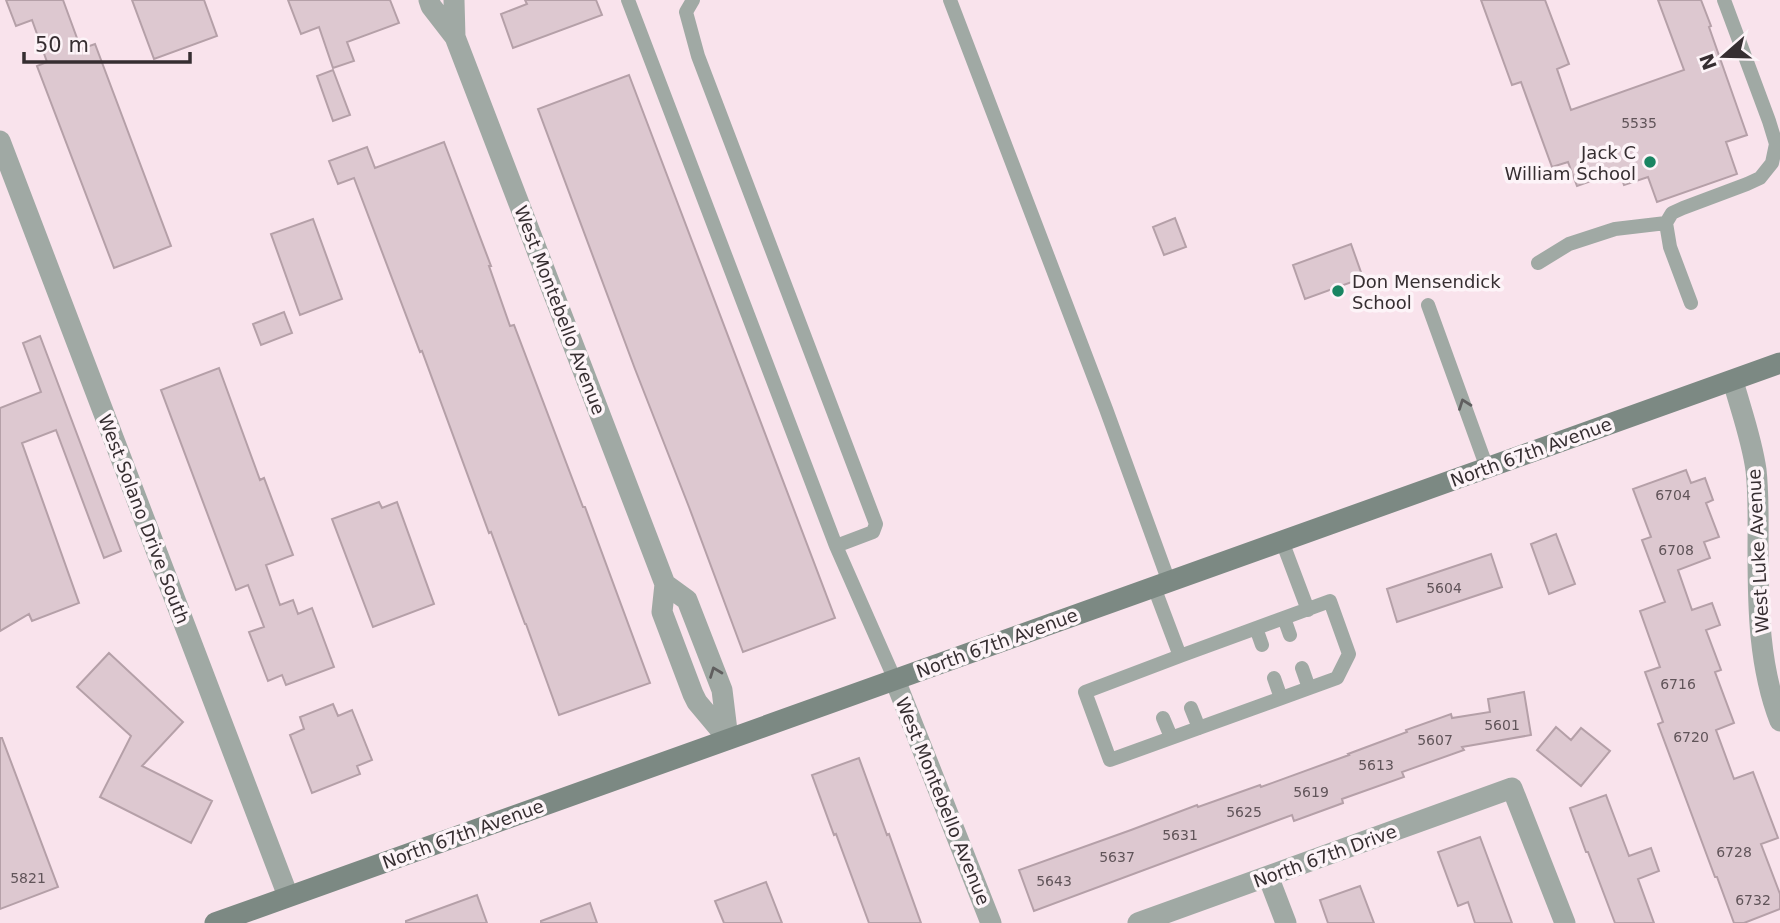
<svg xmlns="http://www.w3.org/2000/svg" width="1780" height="923" font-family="'DejaVu Sans',sans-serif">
<rect width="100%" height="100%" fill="#f9e3ec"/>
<path fill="#ddc8d0" stroke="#b5a0a8" stroke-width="2" d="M6,0h57l18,49 14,-5 76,202 -57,22 -77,-202 10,-4 -15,-42 -16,6z
M132,0h72l13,36 -63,23z
M288,0h102l9,23 -52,19 7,19 -21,7 -14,-41 -18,7z
M525,0h71l6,15 -89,33 -12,-34 26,-10z
M1481,0h64l24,64 -12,5 14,41 113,-40 -26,-70h43l10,26 -2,1 38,108 -21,7 11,32 -80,28 -9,-25 -24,8 -5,-14 -42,15 -9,-24 -16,5 -31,-85 -9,3z
M333,70l17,45 -17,6 -16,-45z
M629,75l206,543 -92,34 -54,-145 -54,-138 -97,-260z
M444,142l47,124h-2l21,60 4,-1 69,182h2l65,176 -91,32 -33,-91h-1l-34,-92 -2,1 -67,-182 -2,1 -66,-174 -16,6 -9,-23 38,-14 8,21z
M1175,218l11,29 -22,8 -11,-28z
M313,219l29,80 -42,16 -29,-81z
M1351,244l12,34 -58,21 -12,-34z
M284,312l8,21 -31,12 -8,-21z
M40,336l81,215 -17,7 -48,-128 -34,13 57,160 -47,18 -3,-7 -29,17v-223l41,-16 -18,-49z
M219,368l41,112 4,-2 29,77 -27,10 14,40 13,-5 5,14 14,-6 22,59 -48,18 -4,-10 -14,6 -19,-49 15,-5 -16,-42 -12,5 -75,-200z
M1686,470l5,13 14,-5 8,22 -7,3 13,34 -15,5 6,16 -32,12 14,40 20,-7 8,22 -14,5 15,40 -6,2 19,51 -18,7 18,49 19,-7 25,66 -17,6 19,50v15l-36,14h-10l-17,-46h-2l-57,-153 5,-2 -18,-50 15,-5 -20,-56 25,-9 -23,-62 9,-3 -18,-48z
M379,502l3,6 15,-6 37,102 -61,23 -41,-108z
M1556,534l19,50 -26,10 -18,-50z
M1491,554l11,33 -105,35 -10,-33z
M109,653l74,69 -41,44 70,35 -21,42 -91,-46 31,-61 -54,-49z
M1524,692l7,43 -69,12 2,3 -62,22 2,5 -62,22 1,4 -49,18 -2,-6 -258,96 -15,-41 112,-40 66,-25 1,2 62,-22 1,2 88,-32 -1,-1 59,-22 -1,-2 45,-16 1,4 38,-6 -2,-13z
M333,704l5,12 14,-6 20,50 -15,6 3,8 -48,19 -22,-58 14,-6 -4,-12z
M1556,727l15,13 10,-12 29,23 -29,35 -44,-36z
M0,738h2l56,149 -58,22z
M859,758l28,77 2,-1 32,89h-52l-33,-89 -2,1 -22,-60z
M1606,795l23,61 22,-8 8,23 -21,8 16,44h-39l-27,-71h-2l-16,-44z
M1480,837l32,86h-37l-7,-21 -10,4 -20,-54z
M766,882l16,41h-58l-9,-22z
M1360,886l14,37h-46l-8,-23z
M477,895l10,28h-81v-2z
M590,903l7,20h-56v-2z"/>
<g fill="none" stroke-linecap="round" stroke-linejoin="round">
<path stroke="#a0a9a4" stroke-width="14" d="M628,0l208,546 59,134
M693,0l-7,12 12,44 178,468 -3,8 -37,14
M950,0l156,409 63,173
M1538,263l31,-19 46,-15 51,-6
M1691,303l-21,-56 -4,-24 6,-10 11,-5 64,-24 13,-6 12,-15 4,-19 -7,-23 -45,-121
M1428,305l59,163
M1282,541l26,69
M1154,587l26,69 -95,36 25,68 227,-82 12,-24 -19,-53 -150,55
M1284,618l6,17
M1256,628l6,17
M1302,668l7,20
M1274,678l7,20
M1191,708l8,20
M1163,718l8,19"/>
<path stroke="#a0a9a4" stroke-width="21" d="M429,0l2,6 24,31 210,547 -3,28 31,82 4,8 31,37
M454,0l1,37
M0,141l288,755
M1733,381c8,29 19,59 23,89 3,26 2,54 2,81 0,57 1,116 22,170
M665,584l22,16 35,90 6,49
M895,680l96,243
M1268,876l18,47
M1138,923l374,-135 53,135"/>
<path stroke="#7c8983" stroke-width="21" d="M215,923l1565,-560"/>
</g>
<defs><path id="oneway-chevron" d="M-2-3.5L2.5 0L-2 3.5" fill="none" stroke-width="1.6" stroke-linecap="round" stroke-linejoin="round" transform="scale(1.75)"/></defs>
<g stroke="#605f5f">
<use href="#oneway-chevron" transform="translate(1464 404) rotate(-110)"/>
<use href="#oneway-chevron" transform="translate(715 672) rotate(-111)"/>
</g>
<g fill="#198562" stroke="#fdf4f8" stroke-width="2.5">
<circle cx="1650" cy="162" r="7"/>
<circle cx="1338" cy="291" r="7"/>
</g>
<g text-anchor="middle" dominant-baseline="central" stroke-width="7" stroke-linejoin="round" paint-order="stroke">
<g font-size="14" fill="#605459">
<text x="1639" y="123">5535</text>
<text x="1673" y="495">6704</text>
<text x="1676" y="550">6708</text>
<text x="1444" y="588">5604</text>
<text x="1678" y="684">6716</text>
<text x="1502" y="725">5601</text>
<text x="1691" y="737">6720</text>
<text x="1435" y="740">5607</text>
<text x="1376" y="765">5613</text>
<text x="1311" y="792">5619</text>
<text x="1244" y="812">5625</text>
<text x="1180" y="835">5631</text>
<text x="1734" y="852">6728</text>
<text x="1117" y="857">5637</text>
<text x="28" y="878">5821</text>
<text x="1054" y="881">5643</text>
<text x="1753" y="900">6732</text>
</g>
<g font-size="18" fill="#362e31" stroke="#fdf4f8" text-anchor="end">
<text x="1636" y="152">Jack C<tspan x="1636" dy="21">William School</tspan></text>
<text x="1352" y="281" text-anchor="start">Don Mensendick<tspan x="1352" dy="21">School</tspan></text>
</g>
<g font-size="18" fill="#362e31" stroke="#fdf4f8">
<text transform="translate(560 310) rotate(69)">West Montebello Avenue</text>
<text transform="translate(1531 452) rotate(-20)">North 67th Avenue</text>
<text transform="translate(144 519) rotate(69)">West Solano Drive South</text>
<text transform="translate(1758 551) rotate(-93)">West Luke Avenue</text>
<text transform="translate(997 643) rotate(-20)">North 67th Avenue</text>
<text transform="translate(943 801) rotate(68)">West Montebello Avenue</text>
<text transform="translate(463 834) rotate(-20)">North 67th Avenue</text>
<text transform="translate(1325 856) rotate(-20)">North 67th Drive</text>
</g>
</g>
<g transform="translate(1724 56) rotate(250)" stroke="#fdf4f8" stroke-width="5" paint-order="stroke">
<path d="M0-5L12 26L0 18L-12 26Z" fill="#362e31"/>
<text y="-10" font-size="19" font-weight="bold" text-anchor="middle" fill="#362e31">N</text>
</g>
<path d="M24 52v10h166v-10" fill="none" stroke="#362e31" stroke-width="3.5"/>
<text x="35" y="52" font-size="21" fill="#362e31" stroke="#fdf4f8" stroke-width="5" paint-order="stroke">50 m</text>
</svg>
